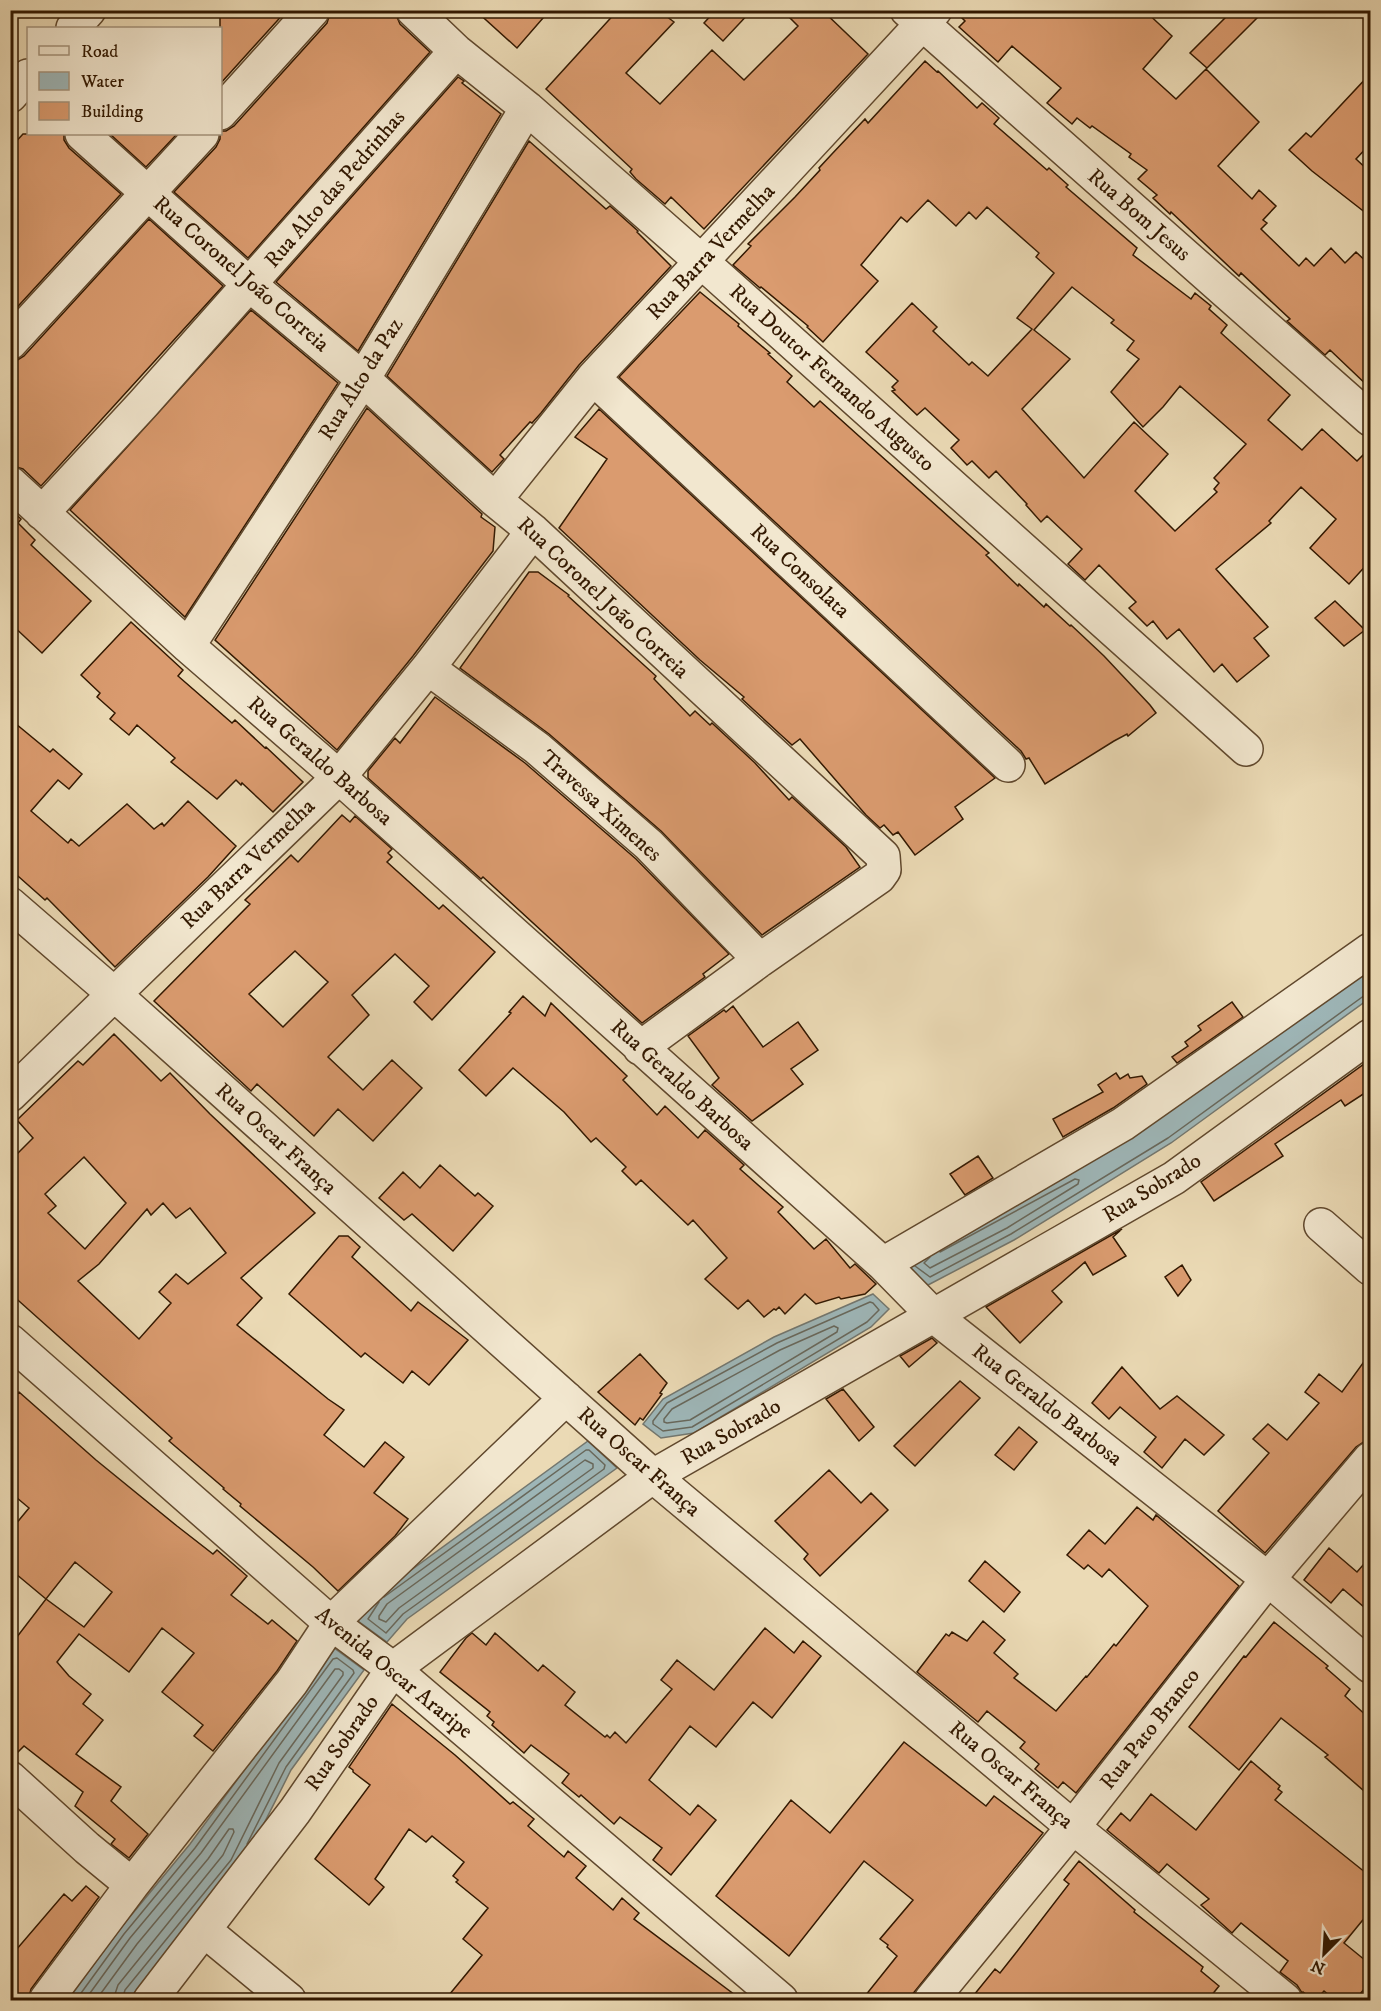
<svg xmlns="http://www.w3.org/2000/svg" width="1381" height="2011" font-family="'IM FELL DW Pica',serif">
<rect width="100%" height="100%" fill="#ebdab5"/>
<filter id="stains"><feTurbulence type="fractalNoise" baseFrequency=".00333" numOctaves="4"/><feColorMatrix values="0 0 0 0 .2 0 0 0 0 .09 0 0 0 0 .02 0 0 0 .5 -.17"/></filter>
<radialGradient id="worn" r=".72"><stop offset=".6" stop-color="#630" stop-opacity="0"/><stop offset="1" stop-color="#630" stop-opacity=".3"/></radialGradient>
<path fill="#9eb7b9" stroke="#73776f" stroke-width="1.5" d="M1370,959v39l-199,145 -157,97 -86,45 -28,-23z
M873,1294l16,15 -18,18 -177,106 -33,5 -18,-14 20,-25 111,-62z
M588,1441l29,27 -210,151 -20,23 -29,-21 19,-26z
M334,1648l30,22 -73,100 -49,97 -108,133h-66l51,-70 71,-86z"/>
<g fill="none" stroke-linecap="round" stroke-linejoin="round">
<path stroke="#68685c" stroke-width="1.5" d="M930,1257l-6,6 6,5 77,-40 71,-44 1,-4 -4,-1 -135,73
M915,1266l15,11 81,-43 157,-96 197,-143 5,-1
M870,1302l3,1 6,7 -12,12 -175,105 -29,4 -10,-7v-3l14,-18 110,-60z
M834,1326l4,2 -1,4 -147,88 -23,3 -3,-1v-3l8,-10 108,-59z
M585,1460l8,4v4l-194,140 -13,14 -7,-3v-3l8,-12z
M379,1602l-11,17 18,14 17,-19 201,-145 1,-4 -16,-15h-3l-202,147
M76,2000l48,-66 71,-86 138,-189 4,-1 16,12 1,3 -68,94 -39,77
M85,2000l45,-62 71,-85 134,-184h4l4,3v3l-64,88 -48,97 -106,130 -3,10
M96,2000l41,-56 71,-85 21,-30h4l1,3 -11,23 -105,130 -5,15"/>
</g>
<path fill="#da9b6f" stroke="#321800" stroke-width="1.5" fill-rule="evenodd" d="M220,10h67l-67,74z
M331,10h63l6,14 30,28 -182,206 -74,-66 42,-45 4,-8v-8h6l8,-5 93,-103z
M475,10h75l-33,38z
M618,10h40l16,12 -48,51 34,31 52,-54 32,30 54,-54 -16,-16h40l46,44 -164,175 -33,-32 -6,7 -29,-25 -6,-7 2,-3 -86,-80z
M716,10h36l-29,31 -19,-18z
M954,10h190l28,26 -29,33 33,30 30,-30 53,53 -41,44 34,33 7,-9 17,16 -13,14 4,3 -6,6 38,37 7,-8 8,8 17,-18 14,15 11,-11 15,14v123l-41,-39 -5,5 -38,-34 3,-2 -49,-46 -2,3 -68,-64 -1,2 -17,-16 4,-3 -19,-16 9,-9 -18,-13 2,-3 -39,-28 -2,2 -13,-10 -5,6 -25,-21 14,-15 -49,-42 -14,16 -39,-35 6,-6z
M1233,10h32l-58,58 -17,-15z
M925,61l12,11 1,-1 39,37 5,-5 17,15 -5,6 53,46 2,-2 19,17 -2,2 71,61 -4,7 58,44 4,-6 16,13 -2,3 18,16 -6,8 69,62 -22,25 34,30 20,-21 35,32 14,-14v113l-22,24 -39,-36 26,-29 -35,-32 -32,34 2,2 -55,46 52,58 -14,11 15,18 -32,26 -15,-18 -8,8 -35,-43 -12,10 -14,-18 -6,5 -18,-18 7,-6 -37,-37 -14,15 -17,-16 14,-15 -35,-33 -6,6 -15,-17 1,-1 -31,-33 -7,7 -17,-17 -5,4 -16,-17 8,-8 -34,-32 -8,7 -25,-24 3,-1 -3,-3 6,-6 -32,-29 46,-49 25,24 -4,4 36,34 3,-3 16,14 44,-47 -15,-11 37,-45 -18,-16 3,-4 -52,-46 -11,12 -7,-7 -13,14 -28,-26 -21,22 -6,-5 -40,48 17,16 -55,61 -16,-15 1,-1 -47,-39 -1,1 -27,-23 18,-19 -3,-2 47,-47 25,-27 -1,-2 12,-13 34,-36 3,4zM1072,287l42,33 -3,3 23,18 -7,9 12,9 -28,33 32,35 20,-20 17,-21 66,58 -32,34 5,5 -5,6 3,3 -42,39 -40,-40 33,-37 -34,-32 -50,56 -62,-69 48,-50 -36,-29z
M1371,73v70l-15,16 15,14v44l-59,-46 -23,-21 17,-17 5,4z
M458,77l6,4 -2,2 39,31 -143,237 -82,-69z
M23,134h41v6l5,8 52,46 -111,121v-167z
M110,134h67l-31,33z
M529,141l77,68 4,-3 28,25 -1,1 34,34 -92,99 -38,48 -9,10 -2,-1 -30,33 4,4 -12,13 -105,-96z
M149,219l74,67 -182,200 -18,-17 -13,-4v-104h6l8,-5z
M700,292l39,32 -1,2 32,27 -2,1 24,22 -5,6 27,25 6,-6 169,152 -3,2 32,31 1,-2 25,23 2,-3 24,22 1,-1 33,31 46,49 6,8 -28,23 -1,-2 -13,7 -69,43 -16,-26 -3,1 -5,-8 -402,-374z
M251,310l87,73 -153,234 -115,-107z
M367,408l104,96 11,10 -1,3 14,10 -2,24 -80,105 -76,94 -122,-110z
M599,409l396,369 -40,29 8,12 -48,36 -17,-23 -5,3 -9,-10 -4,3 -14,-13 -66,-76 -8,6 -11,-10 -39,-36 2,-2 -44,-37 -141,-132 48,-69 -32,-22z
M10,509l11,10 -3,4 17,17 -4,5 60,56 -49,52 -32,-30z
M529,572h9l31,23 -1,1 88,80 -2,3 36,37 5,-5 15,14 2,-2 43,40 34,37 3,-3 54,50 14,20 -98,68 -101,-104 -112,-97 -89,-66z
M1335,601l30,29 -21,16 -29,-28z
M131,622l52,48 -5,6 54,47 3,-3 30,28 1,-1 37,35 -30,30 -31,-29 -1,2 -5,-5 -19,19 -46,-37 4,-4 -38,-33 -8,10 -19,-16 5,-6 -18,-16 3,-4 -19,-18z
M435,697l90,66 111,96 93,95 -26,20 2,3 -63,46 -159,-146 -2,2 -113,-101v-7l27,-33 5,5z
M10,719l40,33 3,-3 29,25 -13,15 -11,-9 -27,31 37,32 3,-4 8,7 48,-42 27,25 8,-6 2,3 24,-25 48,45 -28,31 -93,90 -68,-69 -2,2 -35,-31z
M342,815l8,7 5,-6 37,33 -4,4 4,4 -5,5 52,47 4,-4 52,47 -63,68 -18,-18 15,-16 -34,-32 -43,41 17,20 -41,42 35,33 29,-30 30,28 -49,53 -35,-32 -24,27 -57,-52 -6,7 -97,-90 96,-97 -5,-4 46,-45 7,7zM295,951l33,31 -45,45 -34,-33z
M523,996l22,20 6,-13 76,73 -4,4 34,35 8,-9 33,32 7,-8 39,35 -4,4 43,38 -5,5 36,37 12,-10 24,29 5,-4 21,20 -11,10 -24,5 -2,-2 -23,7 -11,-10 -20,20 -6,-7 -3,3 -2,-1 -10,8 -16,-17 -10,9 -33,-30 22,-21 -34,-38 -5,5 -47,-45 -5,5 -14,-14 4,-4 -30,-29 -5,4 -27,-30 -51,-44 -27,28 -27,-26 52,-57 -2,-1z
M1232,1002l11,15 -66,46 -5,-6 16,-11 -3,-4 16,-12 -3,-4z
M733,1006l30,41 35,-25 20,28 -27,19 12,15 -51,37 -40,-36 7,-7 -31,-42 36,-26 2,2z
M114,1034l47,47 9,-8 40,41 105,99 -74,65 21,20 -25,27 91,74 16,11 -20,25 40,32 21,-25 19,15 -30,36 34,26 -13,17 -57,55 -25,-24 -73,-61 1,-2 -18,-15 1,-1 -55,-47 3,-3 -162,-145v-132l23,-23 -16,-18 61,-59 5,4zM84,1157l42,46 -41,46 -37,-36 8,-7 -11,-12zM163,1203l13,15 14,-10 36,45 -38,31 -12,-10 -17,18 12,11 -32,36 -61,-58 21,-17 48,-55 4,6z
M1371,1059v30l-26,17 -4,-6 -66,44 8,12 -69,45 -13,-19z
M1116,1073l4,6 8,-5 2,4 12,-2 5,8 -34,24 -50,29 -10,-18 50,-27 -5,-7z
M978,1156l15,22 -28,17 -15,-21z
M440,1165l35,31 3,-3 15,13 -40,45 -41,-37 -8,6 -25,-22 24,-26 17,16z
M1122,1229l-9,8 13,19 -33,19 -8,-13 -33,29 10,11 -42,41 -34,-36z
M339,1236h9l12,11 -8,10 59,54 7,-9 50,38 -39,45 -17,-14 -9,12 -38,-30 -4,4 -72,-63z
M1182,1265l9,15 -13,16 -13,-19z
M932,1338l5,5 -28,24 -9,-11z
M1371,1352v82l-6,7 -9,6 -91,106 -47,-42 51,-58 -16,-14 15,-15 19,16 32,-37 -14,-11 14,-18 23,18z
M640,1354l27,29 -7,10 2,1 -19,26 -3,-2 -5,7 -37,-33z
M1122,1367l38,42 17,-13 47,39 -20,20 -19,-16 -23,29 -18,-16 12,-15 -36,-30 -11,12 -17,-16z
M960,1381l20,17 -65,68 -21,-20z
M843,1389l31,38 -15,14 -33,-42z
M19,1392l77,68 81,66 36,28 4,-4 30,26 -16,19 37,29 4,-4 25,21 -20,30 -64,80 -19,-15 9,-11 -41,-33 32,-39 -32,-25 -33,44 -50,-38 -22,28 12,14 22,18 -8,10 20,16 -27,34 45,33 -10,14 37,33 -19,24 -18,-14 4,-5 -40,-33 8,-14 -59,-46 -14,14v-114l36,-47 38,28 28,-35 -37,-30 -29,37 -36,-30v-38l19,-23 -19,-16v-89z
M1019,1427l18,15 -23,28 -19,-15z
M829,1470l32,33 10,-10 17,17 -68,66 -16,-17 4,-5 -33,-33z
M1137,1507l16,13 3,-5 83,71 -163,207 -13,-11 -5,6 -23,-19 4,-5 -19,-16 5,-6 -38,-31 -9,11 -61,-50 29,-38 3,2 3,-4 15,9 16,-20 22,19 -11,13 24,21 -4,4 42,33 30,-35 1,1 27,-33 2,2 32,-40 -39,-37 -7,8 -14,-12 -4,4 -17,-14 22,-25 16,14z
M1329,1548l28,24 14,-16v57l-28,-24 -12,14 -27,-23z
M985,1561l35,31 -16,20 -35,-31z
M1274,1622l54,44 -2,2 24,21 -5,7 26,24v77l-46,-40 3,-2 -47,-37 -42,52 -50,-43 55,-71 2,1z
M765,1628l29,25 9,-12 18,15 -49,62 -19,-16 -37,45 -26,-21 -41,54 41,35 8,-10 18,15 -45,55 -18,-15 9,-12 -42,-31 -6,7 -33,-29 -2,2 -17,-14 7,-9 -38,-29 -7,8 -32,-28 2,-3 -7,-6 3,-4 -50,-40 26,-34 6,-5 14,12 9,-12 43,38 5,-6 32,27 -10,13 40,32 2,-2 3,3 5,-6 11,11 46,-54 -11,-9 16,-20 37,30z
M392,1704l63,51 55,49 3,-2 21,17 -6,7 36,31 4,-6 18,15 -10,12 37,32 9,-12 17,15 -5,6 109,82h-299l38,-46 -19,-16 25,-31 -32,-26 2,-2 -5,-4 11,-14 -32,-26 -6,6 -17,-13 -34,50 9,8 -15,18 -54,-46 55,-74 -17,-13v-2l-4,-3z
M904,1742l82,64 8,-10 49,37 -136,168h-46l36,-45 -10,-9 1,-2 -8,-6 33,-39 -49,-39 -75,95 -73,-60 75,-96 39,33z
M1251,1761l29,25 -2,3 4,3 -7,8 96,77v33l-27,33 27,22v16l-17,20h-18l-12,-10 -9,10 -12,-9 -1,1 -5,-8 -17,-13 8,-11 -47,-38 -9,10 -31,-28 8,-6 -42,-35 -8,9 -52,-43 14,-17 9,8 21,-27 45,36z
M1079,1861l56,49 -1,2 69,55 -2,4 18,15 -12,15h-238l26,-32 5,4 15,-19 54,-70 -5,-4z
M86,1886l13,11 -68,92 -3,12h-18v-44l54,-63 8,7z"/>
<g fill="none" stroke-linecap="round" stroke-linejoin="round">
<g stroke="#60482d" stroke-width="36">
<path id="minor" d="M413,10l43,41 71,57 175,154 544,487
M907,10l463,409
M73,28l16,-18
M10,96l18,-20
M220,113l93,-103
M82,134l168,151 113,94 132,121 38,31 350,325 1,14 -5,7 -119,83 -120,88
M10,343l192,-209
M593,378l415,387
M10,483l178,163 151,131 544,487 51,52 334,263 102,87
M495,500l98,-122 342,-368
M42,513l101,-109 313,-353
M188,646l175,-267 164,-271
M428,668l109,80 112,97 111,115
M10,904l104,90 539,482 420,351 212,173
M10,1095l329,-318 89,-109 105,-137
M1321,1225l49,43
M883,1264l240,-140 247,-174
M10,1341l321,282 62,46 388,331
M10,1778l77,70 45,37
M204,1930l85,70
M46,2000l86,-115 160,-203 39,-59 235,-225
M150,2000l145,-189 98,-142 260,-193 521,-298 196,-142
M931,2000l142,-173 195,-248 102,-120"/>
</g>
<use href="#minor" stroke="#f2e7cf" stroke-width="33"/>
</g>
<g text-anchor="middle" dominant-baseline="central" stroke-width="4.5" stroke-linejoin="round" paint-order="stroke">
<g font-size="22" fill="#321800" stroke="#f2e7cf">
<text transform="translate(335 189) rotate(-49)">Rua Alto das Pedrinhas</text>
<text transform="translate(1139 215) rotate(41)">Rua Bom Jesus</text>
<text transform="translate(711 252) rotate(-47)">Rua Barra Vermelha</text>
<text transform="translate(241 274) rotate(41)">Rua Coronel João Correia</text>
<text transform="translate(832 378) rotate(42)">Rua Doutor Fernando Augusto</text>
<text transform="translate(361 379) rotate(-58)">Rua Alto da Paz</text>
<text transform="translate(800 571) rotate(43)">Rua Consolata</text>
<text transform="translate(603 598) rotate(43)">Rua Coronel João Correia</text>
<text transform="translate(320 761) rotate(41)">Rua Geraldo Barbosa</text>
<text transform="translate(601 806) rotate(42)">Travessa Ximenes</text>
<text transform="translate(248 864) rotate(-44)">Rua Barra Vermelha</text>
<text transform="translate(682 1085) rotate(42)">Rua Geraldo Barbosa</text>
<text transform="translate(276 1139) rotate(42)">Rua Oscar França</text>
<text transform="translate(1152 1188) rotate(-32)">Rua Sobrado</text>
<text transform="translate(1047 1405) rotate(38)">Rua Geraldo Barbosa</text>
<text transform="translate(731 1432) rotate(-30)">Rua Sobrado</text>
<text transform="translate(639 1462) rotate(41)">Rua Oscar França</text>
<text transform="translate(394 1673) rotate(39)">Avenida Oscar Araripe</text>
<text transform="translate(1150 1729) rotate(-52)">Rua Pato Branco</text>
<text transform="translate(342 1743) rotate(-55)">Rua Sobrado</text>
<text transform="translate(1011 1775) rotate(40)">Rua Oscar França</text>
</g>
</g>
<rect width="1381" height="2011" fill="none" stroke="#ebdab5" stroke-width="36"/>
<rect x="12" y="12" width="1357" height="1987" fill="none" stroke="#321800" stroke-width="3"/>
<rect x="18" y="18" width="1345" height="1975" fill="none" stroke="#321800" stroke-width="1.5"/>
<rect x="27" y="27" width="195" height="108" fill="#f2e7cf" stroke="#a5947c" stroke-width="1.5"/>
<rect x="39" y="46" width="30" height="9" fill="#f2e7cf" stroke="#a5947c" stroke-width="1.5"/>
<text x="81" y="57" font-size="18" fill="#321800">Road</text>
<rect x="39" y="72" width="30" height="18" fill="#9eb7b9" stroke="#a5947c" stroke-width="1.5"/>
<text x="81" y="87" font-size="18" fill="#321800">Water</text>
<rect x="39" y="102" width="30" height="18" fill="#da9b6f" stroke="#a5947c" stroke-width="1.5"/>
<text x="81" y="117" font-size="18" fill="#321800">Building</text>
<g transform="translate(1324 1954) rotate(204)" stroke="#f2e7cf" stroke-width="4.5" paint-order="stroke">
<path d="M0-4.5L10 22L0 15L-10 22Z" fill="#321800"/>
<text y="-9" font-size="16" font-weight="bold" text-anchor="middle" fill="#321800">N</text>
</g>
<rect width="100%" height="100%" filter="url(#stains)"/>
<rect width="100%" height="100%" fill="url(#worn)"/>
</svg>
